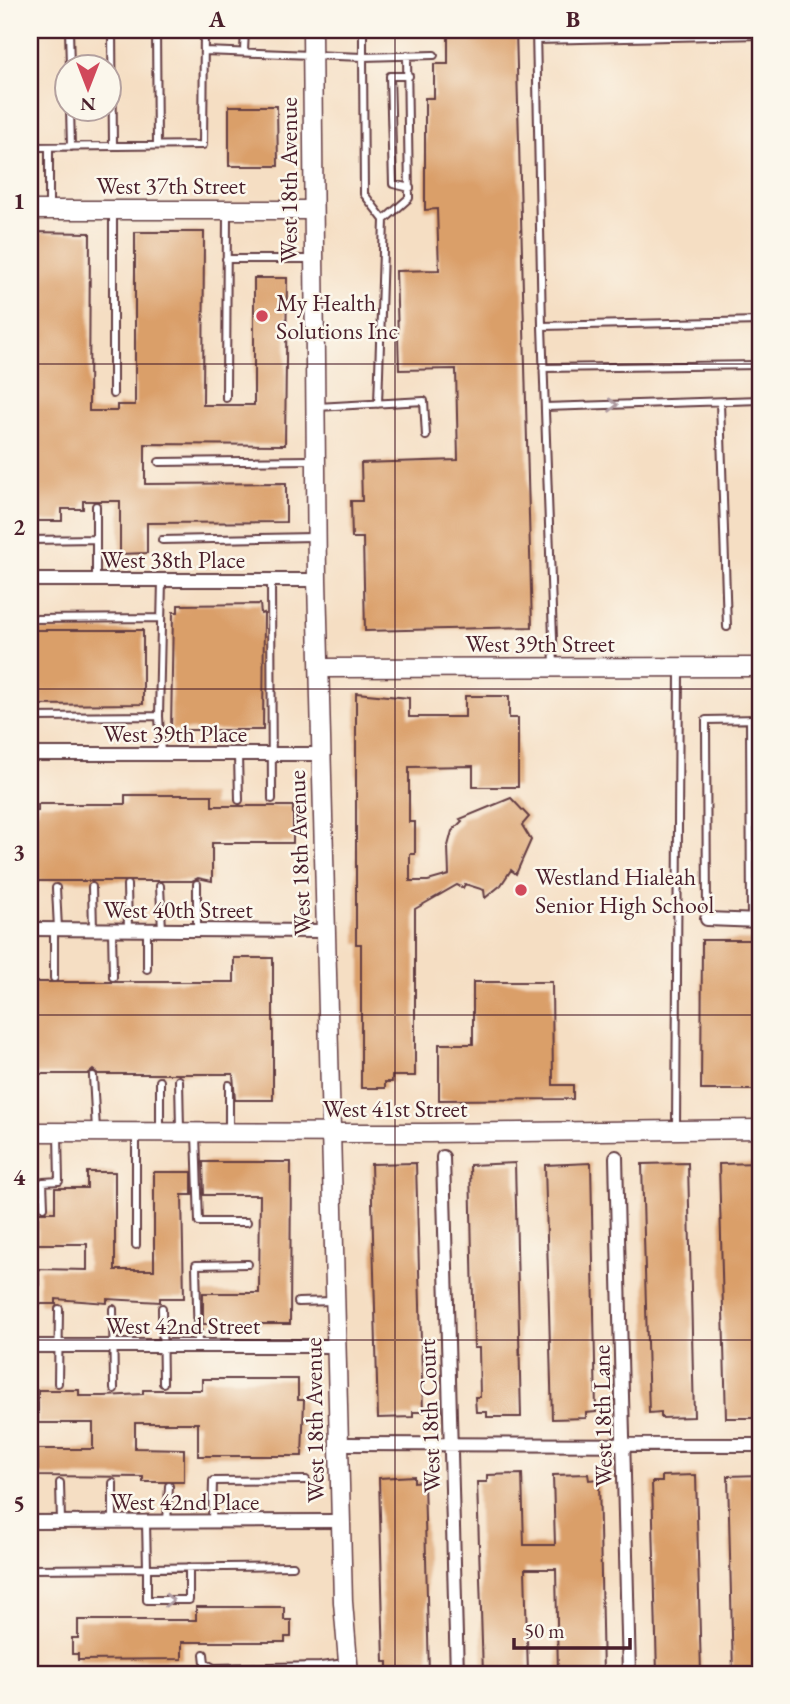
<svg xmlns="http://www.w3.org/2000/svg" width="790" height="1704" font-family="'EB Garamond',serif">
<rect width="100%" height="100%" fill="#fbf7ec"/>
<filter id="ink" filterUnits="userSpaceOnUse"><feTurbulence type="fractalNoise" baseFrequency=".0143" numOctaves="2"/><feDisplacementMap in="SourceGraphic" scale="14" xChannelSelector="R" yChannelSelector="G"/><feConvolveMatrix kernelMatrix="1 2 1 2 8 2 1 2 1" color-interpolation-filters="sRGB"/></filter>
<filter id="wash" filterUnits="userSpaceOnUse"><feTurbulence type="fractalNoise" baseFrequency=".00686" numOctaves="4" result="noise"/><feDisplacementMap in="SourceGraphic" scale="28" xChannelSelector="R" yChannelSelector="G"/><feGaussianBlur stdDeviation="1.57" result="paint"/><feColorMatrix in="noise" values="0 0 0 0 0 0 0 0 0 0 0 0 0 0 0 0 0 1.4 0 .05"/><feComposite in="paint" operator="in"/></filter>
<g filter="url(#wash)">
<rect width="100%" height="100%" fill="#f5dec3"/>
<g id="blocks">
<path fill="#da9f69" d="M448,30h68l16,597 -167,4 -2,-93h-11l-1,-37h11l-1,-38 97,-3 -2,-91 -57,1 -3,-99 43,-1 -2,-61 -12,1v-112h9v-34h14z
M229,106h48l1,60h-49z
M30,232l60,1 -1,178h28v-6h18v-173h69l-1,173h51v-127h33l-2,167 -140,-1v40l141,-1v39l-139,1v30l-27,1v-53h-37v8h-21v12h-32z
M260,604l1,10 3,-1 -1,117h-92l2,-118h5v-7z
M30,630h113v74l-113,1z
M356,693l53,5v19h56v-21h44v22h9v69h-45v-21l-64,1v55h6v32h-5v27h18l21,-6 -1,-29 4,-15 10,-10 -2,-2 51,-21 18,19 -7,8 9,15 -15,34 -5,-4 -10,15 -16,13 -1,-8 -19,-6 -2,4 -6,-3 -42,24v167h-23v6h-7v6h-24v-144h-5z
M125,795h87v11h81v37h-81v38l-14,-3 -6,3h-162v-70h8v-7h87z
M702,940h58v150h-59z
M234,958h39v142h-38l-2,-26h-135l-5,-4 -5,4h-58v-92h204z
M473,982h79l1,103h20v14l-134,1v-56h34z
M203,1162h88l-1,162h-87v-31h56l1,-98h-56z
M416,1163l7,249h-10v5l-35,1 -7,-254z
M515,1163l6,254h-34v-5h-11l-1,-15h5l-1,-49h-5l-4,-183z
M591,1163l5,249 -10,1v5l-34,1 -7,-254z
M688,1163l6,254 -33,1v-6l-12,1 -7,-249z
M760,1163v255h-34l-7,-254z
M87,1172h28v98h39v-98h38v23h-10l2,103h-24v4l-53,-3v4l-51,-4v5h-17v-35l48,1v-26h-49v-32h17v-24h32z
M202,1379h96v21h6l-2,56h-104v-33h-63v25l49,1v33h-41v-5l-105,-1v-27h55v-26h-55v-33h41v6h25l39,-2v-4h59z
M522,1474l2,71h31l-2,-70 35,-1 1,6 10,-1 4,195h-45l-2,-105h-31l3,105h-45l-6,-192h10v-7z
M696,1475l5,199h-44l-5,-192h10v-6z
M760,1475v199h-27l-5,-198z
M414,1476v6l10,-1 5,193h-41v-12h-4l-5,-184z
M196,1607h88v13h7v17h-6v5h-103v17l-104,1v-6h-6v-16h6v-18h118z"/>
</g>
</g>
<g filter="url(#ink)">
<use href="#blocks" fill-opacity="0" stroke="#643c42" stroke-width="2"/>
<g fill="none" stroke-linecap="round" stroke-linejoin="round">
<g stroke="#643c42" stroke-width="10">
<path id="lane" d="M69,30l1,36
M112,30l1,116
M156,30l1,115
M363,30v27l71,-2
M536,30l6,296 218,-5
M536,40l224,-5
M204,51l159,6 1,137 20,26 -6,184
M244,51l1,-21
M409,76h-19l3,108 17,4
M70,108l1,39
M30,147l173,-2 1,-115
M49,147v61
M113,212v182
M384,220l25,-22 -2,-143
M226,259h86
M542,326l12,340
M543,368l217,-3
M226,398l1,-186
M720,402l7,225
M317,407l107,-6 2,35
M545,407l215,-7
M159,462l154,-2
M30,540l66,-1
M162,540l152,-3
M96,580v-74
M271,580l1,219
M30,619l131,-1
M159,716l3,-136
M30,717l129,-1 2,38
M750,719l1,202
M238,754l1,46
M197,884v46
M127,885l1,45
M160,886l2,44
M92,887l1,43
M56,888l2,41
M30,897h1
M707,919l-1,-199 54,-1
M54,929v49
M112,930l1,47
M147,930v39
M93,1076l3,54
M179,1080l1,50
M160,1081v49
M676,1128l3,-458
M229,1130v-45
M136,1134v111
M196,1134l3,88h48
M44,1207l-1,-25 16,-1 -1,-47
M298,1302l35,-1
M162,1308l1,75
M113,1309l1,80
M198,1346l-2,-81 52,-1
M58,1383l1,-74
M60,1483l1,39
M113,1483v39
M167,1522l2,-36
M212,1522l1,-41 93,-1
M189,1567v33h-42v-32l146,-2
M30,1569l117,-1 -1,-46
M204,1654l1,9 9,5 106,-2 26,-3"/>
</g>
<g stroke="#643c42" stroke-width="16">
<path id="street" d="M30,580h287
M30,754h291
M707,919l53,2
M30,929l296,2
M443,1157l14,517
M616,1157l13,517
M30,1346h306
M340,1444l420,1
M30,1522l311,-1"/>
</g>
<g stroke="#643c42" stroke-width="21">
<path id="secondary" d="M312,30l5,550 26,1022 6,72
M30,210h282
M319,668l441,-1
M30,1132l398,1 332,-4"/>
</g>
<use href="#lane" stroke="#fff" stroke-width="6"/>
<use href="#street" stroke="#fff" stroke-width="12"/>
<use href="#secondary" stroke="#fff" stroke-width="18"/>
</g>
<defs><path id="oneway-chevron" d="M-2-3.5L2.5 0L-2 3.5" fill="none" stroke-width="1.6" stroke-linecap="round" stroke-linejoin="round" transform="scale(1.75)"/></defs>
<g stroke="#ae9aa0">
<use href="#oneway-chevron" transform="translate(613 405) rotate(-1)"/>
<use href="#oneway-chevron" transform="translate(169 1600) rotate(1)"/>
</g>
</g>
<path fill="none" stroke="#4a1f2b" stroke-width="2" stroke-opacity="0.55" d="M395,30v1644M30,364h730M30,689h730M30,1015h730M30,1340h730"/>
<g fill="#d1495b" stroke="#fbf7ec" stroke-width="2.5">
<circle cx="262" cy="316" r="7"/>
<circle cx="521" cy="890" r="7"/>
</g>
<g text-anchor="middle" dominant-baseline="central" stroke-width="5" stroke-linejoin="round" paint-order="stroke">
<g font-size="24" fill="#4a1f2b" stroke="#fbf7ec">
<text transform="translate(288 180) rotate(-90)">West 18th Avenue</text>
<text x="171" y="185">West 37th Street</text>
<text x="173" y="559">West 38th Place</text>
<text x="540" y="643">West 39th Street</text>
<text x="175" y="733">West 39th Place</text>
<text transform="translate(299 853) rotate(-92)">West 18th Avenue</text>
<text x="178" y="909">West 40th Street</text>
<text x="395" y="1108">West 41st Street</text>
<text x="183" y="1325">West 42nd Street</text>
<text transform="translate(429 1416) rotate(-92)">West 18th Court</text>
<text transform="translate(602 1416) rotate(-91)">West 18th Lane</text>
<text transform="translate(314 1420) rotate(-91)">West 18th Avenue</text>
<text x="185" y="1501">West 42nd Place</text>
</g>
<g font-size="24" fill="#4a1f2b" stroke="#fbf7ec" text-anchor="start">
<text x="276" y="302">My Health<tspan x="276" dy="28">Solutions Inc</tspan></text>
<text x="535" y="876">Westland Hialeah<tspan x="535" dy="28">Senior High School</tspan></text>
</g>
</g>
<rect width="790" height="1704" fill="none" stroke="#fbf7ec" stroke-width="77"/>
<g transform="translate(88 88) rotate(180)"><circle r="33" fill="#fbf7ec" stroke="#b4a19f" stroke-width="2"/>
<path d="M0-5L12 26L0 18L-12 26Z" fill="#d1495b"/>
<text y="-10" font-size="19" font-weight="bold" text-anchor="middle" fill="#4a1f2b">N</text>
</g>
<path d="M514 1638v10h116v-10" fill="none" stroke="#4a1f2b" stroke-width="3.5"/>
<text x="524" y="1638" font-size="21" fill="#4a1f2b" stroke="#fbf7ec" stroke-width="5" paint-order="stroke">50 m</text>
<rect x="38" y="38" width="714" height="1628" fill="none" stroke="#4a1f2b" stroke-width="2.5"/>
<g font-size="23" text-anchor="middle" font-weight="bold" fill="#4a1f2b">
<text x="217" y="27">A</text>
<text x="573" y="27">B</text>
<text x="19" y="209">1</text>
<text x="19" y="535">2</text>
<text x="19" y="860">3</text>
<text x="19" y="1185">4</text>
<text x="19" y="1511">5</text>
</g>
</svg>
